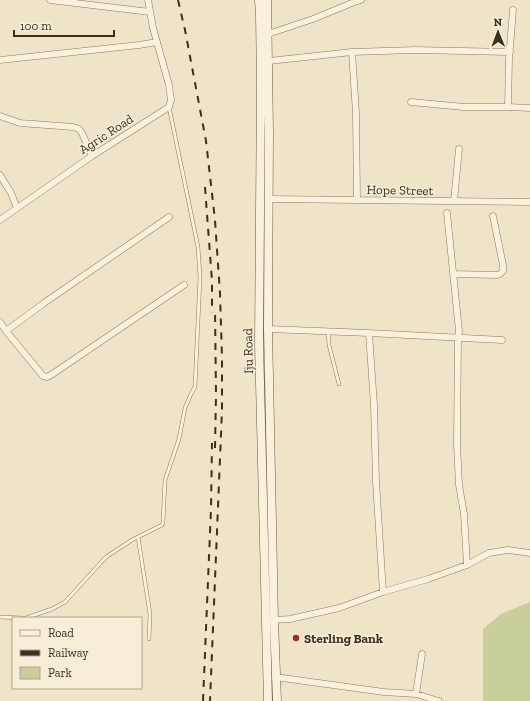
<svg xmlns="http://www.w3.org/2000/svg" width="530" height="701" font-family="'Zilla Slab',serif">
<rect width="100%" height="100%" fill="#f0e4c8"/>
<path fill="#c9cf9b" d="M530,602v99h-47v-72l18,-15z"/>
<g fill="none" stroke-linecap="round" stroke-linejoin="round">
<g stroke="#8d765c" stroke-width="4">
<path id="lane" d="M328,331l1,14 10,39
M138,537l12,77 -1,25
M0,617l23,1
M26,618l26,-9 13,-7 41,-45 26,-17 30,-15 1,-3 2,-42 14,-41 6,-31 6,-14 4,-7 5,-110 -2,-30 -29,-140"/>
</g>
<g stroke="#8d765c" stroke-width="7">
<path id="street" d="M50,0l100,12
M268,34l45,-15 39,-16 9,-3
M352,52l4,61 1,87
M0,60l139,-15 18,-3
M269,61l83,-9 63,-2 95,2
M411,102l53,5h44l22,1
M508,107l1,-48 4,-49
M0,116l20,7 53,4 6,2 3,4 10,23
M0,175l11,18 6,15
M269,199l261,3
M454,201l5,-52
M447,213l12,118 -1,7 -1,106 2,41 5,29 3,51
M0,220l92,-64 77,-49 2,-7 -2,-15 -16,-57 -5,-28
M454,274l43,1 3,-1 3,-3v-6l-10,-49
M0,322l6,9 37,45 4,1 4,-2 133,-90
M268,329l101,4 133,7
M6,331l38,-28 125,-86
M369,333l5,72 2,77 7,110
M274,620l16,-1 49,-11 44,-16 45,-13 39,-14 22,-12 19,-3 22,3
M275,677l109,15 32,2 23,7
M416,694l6,-40"/>
</g>
<g stroke="#6f573f" stroke-width="9">
<path id="secondary" d="M259,0l1,15 1,68 -2,260 9,358
M267,0l2,131 -1,198 6,291 3,81"/>
</g>
<use href="#lane" stroke="#faf1dc" stroke-width="3"/>
<use href="#street" stroke="#faf1dc" stroke-width="6"/>
<use href="#secondary" stroke="#faf1dc" stroke-width="8"/>
<path stroke="#3d2e20" stroke-width="2" stroke-dasharray="7 7" stroke-linecap="butt" d="M178,0l7,30 21,111 9,79 5,73 2,65v52l-12,291
M205,187l7,94v32
M215,448l1,-53 -1,-87
M203,701l8,-192 1,-66"/>
</g>
<circle fill="#9e2a2b" stroke="#f7eed8" stroke-width="1.5" cx="296" cy="638" r="4"/>
<g text-anchor="middle" dominant-baseline="central" stroke-width="3" stroke-linejoin="round" paint-order="stroke">
<g font-size="13" fill="#3d2e20" stroke="#f7eed8">
<text transform="translate(106 134) rotate(-33)">Agric Road</text>
<text transform="translate(400 190) rotate(1)">Hope Street</text>
<text transform="translate(248 351) rotate(-91)">Iju Road</text>
</g>
<g font-size="13" font-weight="bold" fill="#3d2e20" stroke="#f7eed8" text-anchor="start">
<text x="304" y="638">Sterling Bank</text>
</g>
</g>
<rect x="12" y="617" width="130" height="72" fill="#f7eed8" stroke="#ada18e"/>
<rect x="20" y="630" width="20" height="6" fill="#faf1dc" stroke="#ada18e"/>
<text x="48" y="637" font-size="12" fill="#3d2e20">Road</text>
<rect x="20" y="650" width="20" height="6" fill="#3d2e20" stroke="#ada18e"/>
<text x="48" y="657" font-size="12" fill="#3d2e20">Railway</text>
<rect x="20" y="667" width="20" height="12" fill="#c9cf9b" stroke="#ada18e"/>
<text x="48" y="677" font-size="12" fill="#3d2e20">Park</text>
<g transform="translate(498 32) rotate(359)" stroke="#f7eed8" stroke-width="3" paint-order="stroke">
<path d="M0-3L7 15L0 10L-7 15Z" fill="#3d2e20"/>
<text y="-6" font-size="11" font-weight="bold" text-anchor="middle" fill="#3d2e20">N</text>
</g>
<path d="M14 30v6h100v-6" fill="none" stroke="#3d2e20" stroke-width="2"/>
<text x="20" y="30" font-size="12" fill="#3d2e20" stroke="#f7eed8" stroke-width="3" paint-order="stroke">100 m</text>
</svg>
